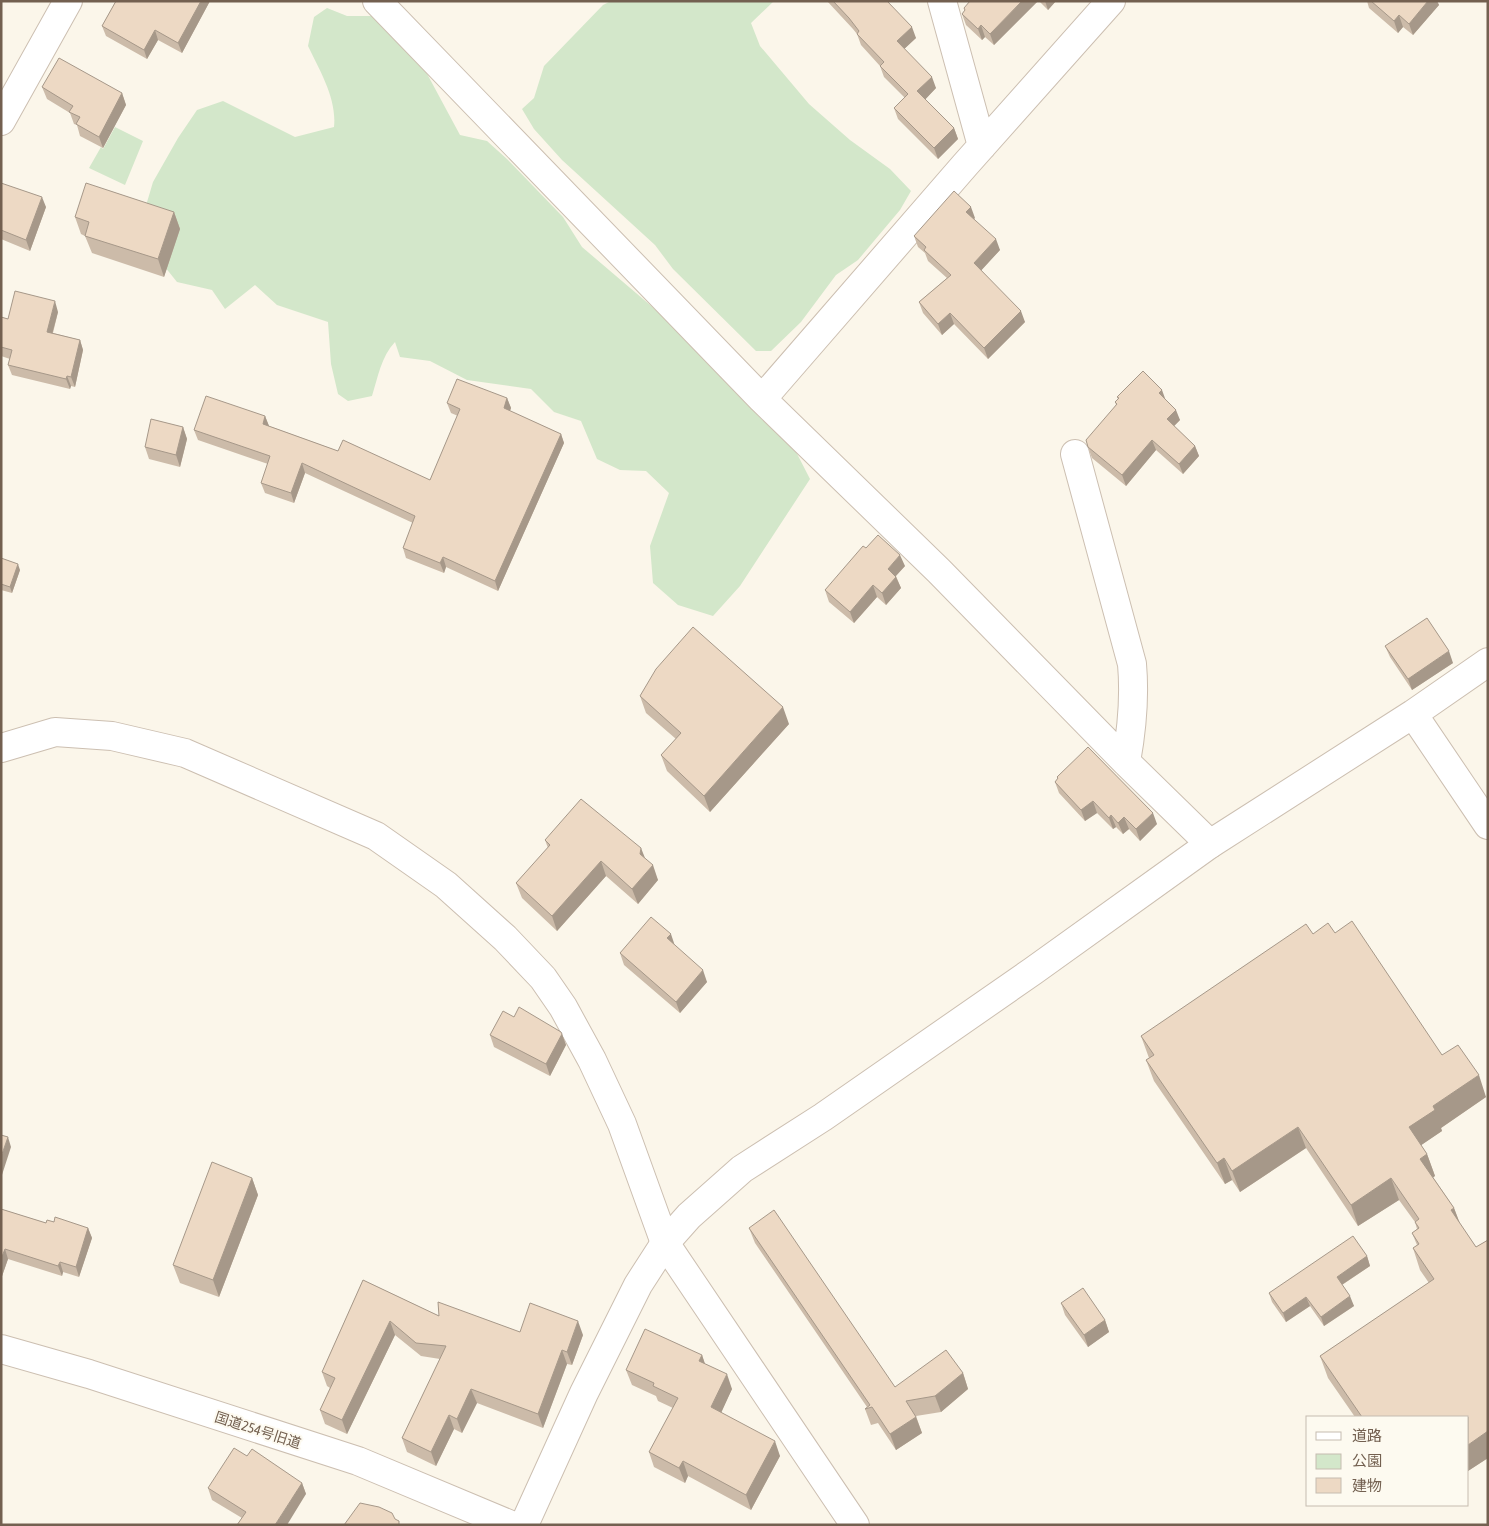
<svg xmlns="http://www.w3.org/2000/svg" width="1489" height="1526" font-family="'Asap Condensed','Noto Sans JP',sans-serif">
<rect width="100%" height="100%" fill="#fbf6ea"/>
<path fill="#d3e7ca" d="M611,1h163l-23,22 9,23 49,58 41,36 40,29 21,22 -11,19 -42,50 -22,15 -35,47 -30,29h-15l-83,-82 -18,-24 -93,-85 -28,-31 -12,-20 12,-11 10,-32 59,-61z
M327,8l20,8h27l44,41 42,78 27,6 20,18 56,58 19,30 81,69 129,128 18,35 -70,107 -27,30 -35,-11 -25,-22 -3,-37 19,-53 -23,-22 -26,-1 -23,-11 -16,-38 -27,-9 -23,-23 -64,-9 -37,-19 -30,-4 -5,-15c-14,15 -17,35 -23,54l-24,5 -10,-7 -7,-30 -3,-42 -51,-17 -22,-20 -30,24 -13,-19 -35,-8 -20,-25 -15,-38 11,-37 25,-44 19,-28 26,-9 72,36 39,-10c3,-28 -14,-56 -26,-81l6,-29z
M115,127l28,14 -18,44 -36,-17 12,-21 2,2z"/>
<g fill="none" stroke-linecap="round" stroke-linejoin="round">
<g stroke="#ccbfb1" stroke-width="30">
<path id="minor" d="M377,1l385,398 177,172 187,191 84,82
M942,1l40,145
M1,121l67,-120
M762,399l203,-234 146,-164
M1075,454l57,210c3,34 0,65 -6,98
M1,748l54,-16 57,4 73,17 191,83 70,49 59,53 38,40 20,29 29,53 30,64 43,119 190,282"/>
</g>
<g stroke="#ccbfb1" stroke-width="30">
<path id="tertiary" d="M1413,714l75,111
M1,1349l88,25 269,87 153,64
M524,1525l60,-132 54,-108 27,-42 24,-27 53,-47 81,-52 210,-146 177,-127 203,-130 75,-52"/>
</g>
<use href="#minor" stroke="#fff" stroke-width="28"/>
<use href="#tertiary" stroke="#fff" stroke-width="28"/>
</g>
<path fill="#ccbba9" d="M116,1h94l-28,52 -24,-13 -11,19 -41,-23 -4,-10z
M827,1h60l29,37 -12,11 32,39 -11,11 29,29 4,11 -20,20 -40,-40 -4,-11 11,-10 -21,-21 -4,-11 -19,-21 -4,-11 -4,-5z
M1038,1l-44,44 -9,-8 -3,3 -16,-15 -4,-11 3,-3 -1,-3z
M1039,1h17l-8,9z
M1367,1h70l2,4 -26,30 -10,-8 -5,6 -29,-25z
M42,87l80,6 4,12 -23,43 -23,-12 -3,-11 -3,-1 -4,-11 -23,-14z
M1,183l45,24 -16,44 -29,-12z
M174,212l6,17 -16,48 -72,-24 -7,-17 -4,-2 -6,-17z
M975,218l-1,1 26,31 -19,20 44,52 -37,37 -34,-35 -12,11 -19,-22 -4,-11 28,-24 -19,-17 -3,-8 -7,-6 -4,-11z
M58,312l-5,21 27,7 3,10 -8,37 -4,-1 -1,3 -58,-14 -4,-10 2,-6 -9,-3v-39l7,2z
M1117,397l48,2 15,21 -6,6 21,20 4,10 -16,18 -27,-24 -30,36 -34,-28 -4,-11 28,-42 -1,-3 3,-3z
M507,398l4,10 -1,3 51,23 3,9 -66,148 -52,-24 -2,6 -38,-15 -3,-10 10,-25 -108,-50 -11,30 -29,-10 -4,-10 7,-19 -70,-24 -4,-10 71,-14 4,10 69,25 92,29 28,-64 -7,-3 -4,-10z
M183,427l4,12 -7,28 -31,-8 -4,-12z
M866,548l39,18 -9,10 5,12 -15,17 -9,-8 -23,26 -25,-21 -4,-12z
M1,558l19,12 -8,23 -11,-3z
M1385,646l68,17 -41,27 -22,-33z
M640,696l149,28 -79,88 -43,-41 -6,-16 15,-16 -30,-26z
M1057,777l100,47 -17,17 -11,-12 -6,5 -7,-7 -3,2 -16,-16 -12,8 -26,-28 -4,-11 3,-3z
M545,840l100,18 13,22 -20,24 -32,-28 -49,55 -35,-33 -6,-15 32,-35z
M1335,933l107,122 44,42 -45,31 1,3 -21,14 6,9 8,22 -2,1 21,31 6,16 16,23 12,-7v218l-20,13v-54h-113l-27,-39 -8,-22 109,-73 -9,-13 -7,-22 4,-3 -5,-12 5,-4 -2,-7 -16,-22 -41,26 -52,-78 -66,44 -8,-12 -7,4 -71,-103 -8,-21 3,-2 -8,-22 172,-102z
M675,945l32,37 -27,31 -56,-48 -4,-12z
M514,1017l48,17 4,11 -16,31 -56,-29 -4,-12z
M252,1178l6,17 -39,102 -39,-14 -7,-18z
M1,1209l45,14 8,-1 34,6 4,10 -13,39 -16,-5 -1,4 -54,-17 -7,20z
M749,1228l146,159 68,-14 5,16 -27,23 -25,4 6,17 -26,17 -18,-27 -7,2 -6,-16 2,-2 -112,-164z
M1367,1256l3,10 -28,19 12,21 -30,20 -14,-20 -24,16 -14,-20 -3,-9z
M363,1280l76,36 81,16 63,3 -11,30 -5,-1 -24,64 -66,-25 -15,30 -8,-4 -18,37 -29,-14 -5,-14 38,-79 -19,-3 -26,-21 -48,99 -22,-10 -5,-14 10,-22 -3,-2 -5,-14z
M1061,1303l44,17 4,12 -21,15 -23,-32z
M702,1355l3,9 27,25 -11,23 59,44 -29,54 -63,-34 -3,7 -31,-16 -5,-15 24,-44 -15,-7 -2,-5 -24,-11 -6,-15z
M247,1456l55,27 4,11 -64,24 -30,-18 -4,-12z"/>
<path fill="#a69889" d="M201,1h9l-28,52 -4,-10z
M1022,1h16l-44,44 -4,-11z
M1045,1h11l-8,9z
M1428,1h9l2,4 -26,30 -4,-11z
M1399,15l4,12 -5,6 -4,-12z
M981,25l4,12 -3,3 -4,-11z
M912,27l4,11 -15,14 -4,-11z
M155,30l3,10 -11,19 -3,-9z
M932,77l4,11 -14,15 -5,-12z
M122,93l4,12 -23,43 -4,-11z
M954,128l4,11 -20,20 -4,-11z
M42,197l4,10 -16,44 -4,-11z
M971,207l4,11 -5,5 -4,-11z
M174,212l6,17 -16,48 -6,-18z
M996,239l4,11 -22,24 -4,-11z
M55,301l3,11 -8,30 -3,-10z
M1021,311l4,11 -37,37 -4,-11z
M950,313l4,11 -12,11 -4,-11z
M80,340l3,10 -8,37 -4,-10z
M67,376l4,10 -1,3 -4,-10z
M1162,390l4,11 -7,-8z
M507,398l4,10 -4,10 -3,-10z
M1176,410l4,10 -9,9 -4,-10z
M265,416l4,10 -3,8 -3,-10z
M183,427l4,12 -7,28 -4,-12z
M561,434l3,9 -66,148 -3,-10z
M1152,440l4,10 -30,36 -4,-11z
M1195,446l4,10 -16,18 -4,-10z
M302,463l3,10 -11,30 -3,-10z
M900,555l5,11 -13,14 -4,-11z
M443,557l3,10 -2,6 -4,-10z
M18,564l2,6 -8,23 -2,-6z
M896,577l5,11 -15,17 -4,-12z
M873,585l4,12 -23,26 -4,-11z
M1449,651l4,12 -41,27 -4,-11z
M783,707l6,17 -79,88 -6,-16z
M1093,801l4,12 -12,8 -4,-11z
M1153,813l4,11 -17,17 -4,-12z
M1111,815l5,12 -3,2 -4,-11z
M1124,817l5,12 -6,5 -5,-11z
M641,848l6,15 -7,-9z
M601,861l5,15 -49,55 -5,-15z
M653,865l5,15 -20,24 -6,-15z
M671,934l4,12 -8,-8z
M703,970l4,12 -27,31 -4,-11z
M562,1034l4,11 -16,31 -4,-12z
M1479,1075l7,22 -45,31 1,3 -25,17 -8,-21 24,-21z
M1298,1127l8,21 -66,44 -8,-21z
M8,1137l3,10 -10,31v-21z
M1427,1154l8,22 -7,5 -8,-22z
M1224,1158l8,22 -7,4 -8,-21z
M252,1178l6,17 -39,102 -6,-17z
M1391,1178l8,22 -41,26 -7,-21z
M1454,1208l8,21 -11,-19z
M88,1228l4,10 -13,39 -3,-10z
M5,1249l3,10 -7,20v-20z
M1367,1256l3,10 -30,20 -3,-9z
M60,1262l3,10 -1,4 -4,-10z
M1350,1296l4,10 -30,20 -3,-9z
M1306,1297l4,9 -24,16 -3,-9z
M1105,1320l4,12 -21,15 -4,-12z
M390,1321l5,14 -48,99 -5,-14z
M578,1321l5,14 -11,30 -5,-13z
M562,1350l5,14 -24,64 -5,-14z
M702,1355l5,15 -8,-9z
M963,1373l5,16 -27,23 -6,-16z
M727,1374l5,15 -15,33 -6,-15z
M471,1389l6,14 -15,30 -5,-14z
M449,1415l5,14 -18,37 -5,-14z
M916,1417l6,16 -26,17 -6,-16z
M1488,1431v27l-20,13v-26z
M775,1441l5,15 -29,54 -5,-15z
M683,1461l5,15 -3,7 -6,-15z
M302,1483l4,11 -19,31h-12z"/>
<path fill="#edd9c4" stroke="#a69889" d="M116,1h85l-23,42 -23,-13 -11,20 -42,-24z
M833,1h54l25,26 -15,14 35,36 -15,14 37,37 -20,20 -40,-40 14,-14 -28,-28 4,-4 -27,-28 2,-3 -10,-13z
M970,1h52l-32,33 -9,-9 -3,4 -16,-15 3,-4 -1,-2z
M1371,1h57l-19,23 -10,-9 -5,6z
M59,58l63,35 -23,44 -23,-13 4,-7 -11,-5 4,-6 -31,-19z
M1,183l41,14 -16,43 -25,-10z
M86,183l88,29 -16,47 -73,-23 4,-14 -14,-5z
M954,191l17,16 -5,5 30,27 -22,24 47,48 -37,37 -34,-35 -12,11 -19,-22 32,-27 -27,-25 2,-3 -12,-11z
M15,291l40,10 -8,31 33,8 -9,37 -4,-1 -1,3 -58,-14 4,-15 -11,-3v-30l7,2z
M1143,371l19,19 -3,3 17,17 -9,9 28,27 -16,18 -27,-24 -30,35 -34,-28 -2,-7 31,-36 -2,-2 4,-4 -2,-1z
M457,379l50,19 -3,10 57,26 -66,147 -52,-24 -3,6 -37,-15 12,-32 -113,-53 -11,30 -30,-10 9,-27 -76,-26 12,-34 59,20 -2,8 75,27 5,-11 87,40 30,-71 -13,-6z
M151,419l32,8 -7,28 -31,-8z
M878,535l22,20 -12,14 8,8 -14,16 -9,-8 -23,27 -25,-22 38,-44 3,2z
M1,558l17,6 -8,23 -9,-3z
M1427,618l22,33 -41,28 -23,-33z
M693,627l90,80 -79,89 -43,-41 20,-22 -41,-37 16,-27z
M1088,747l65,66 -17,16 -12,-12 -6,6 -7,-8 -2,3 -16,-17 -12,9 -26,-28 3,-4 -1,-1z
M581,799l60,49 -1,6 13,11 -21,24 -31,-28 -49,55 -36,-33 34,-38 -5,-5z
M651,917l20,17 -4,4 36,32 -27,32 -56,-49z
M1352,921l90,134 16,-10 21,30 -46,31 2,4 -26,17 18,27 -7,5 34,49 -3,2 25,37 12,-7v191l-20,14v-28h-106l-42,-61 114,-77 -21,-31 6,-4 -7,-11 7,-5 -4,-6 4,-3 -28,-41 -40,27 -53,-78 -66,44 -8,-13 -7,5 -71,-103 8,-5 -13,-19 165,-112 7,10 15,-11 7,10z
M519,1007l42,25 1,2 -16,30 -56,-29 13,-24 11,6z
M1,1135l7,2 -7,20z
M212,1162l40,16 -39,102 -40,-15z
M1,1209l45,14 1,-3 7,2 1,-5 33,11 -12,39 -16,-5 -2,4 -53,-17 -4,10z
M774,1210l121,177 51,-37 17,23 -28,23 -29,5 10,16 -26,17 -18,-27 -7,2 5,-4 -121,-177z
M1353,1236l14,20 -30,21 13,19 -29,21 -15,-20 -23,16 -14,-20z
M363,1280l76,36 -1,-14 82,30 10,-29 48,18 -11,31 -5,-2 -24,64 -67,-25 -14,30 -8,-4 -18,37 -29,-14 44,-92 -30,-3 -26,-22 -48,99 -22,-10 15,-32 -13,-6z
M1083,1288l22,32 -21,15 -23,-32z
M645,1329l57,26 -3,6 28,13 -16,33 64,34 -29,54 -63,-34 -4,7 -30,-16 29,-54 -25,-12 1,-3 -28,-13z
M234,1448l13,8 5,-7 50,34 -27,42h-38l9,-13 -38,-24z
M360,1503l19,4 13,6 3,6 4,2v4h-55z"/>
<g text-anchor="middle" dominant-baseline="central" stroke-width="4" stroke-linejoin="round" paint-order="stroke">
<g font-size="14" fill="#736050" stroke="#fdfaf0">
<text transform="translate(258 1430) rotate(18)">国道254号旧道</text>
</g>
</g>
<rect width="1489" height="1526" fill="none" stroke="#736050" stroke-width="5"/>
<rect x="1306" y="1416" width="162" height="90" fill="#fdfaf0" stroke="#c6bcb0"/>
<rect x="1316" y="1432" width="25" height="8" fill="#ffffff" stroke="#c6bcb0"/>
<text x="1352" y="1441" font-size="15" fill="#736050">道路</text>
<rect x="1316" y="1454" width="25" height="15" fill="#d3e7ca" stroke="#c6bcb0"/>
<text x="1352" y="1466" font-size="15" fill="#736050">公園</text>
<rect x="1316" y="1478" width="25" height="15" fill="#edd9c4" stroke="#c6bcb0"/>
<text x="1352" y="1491" font-size="15" fill="#736050">建物</text>
</svg>
